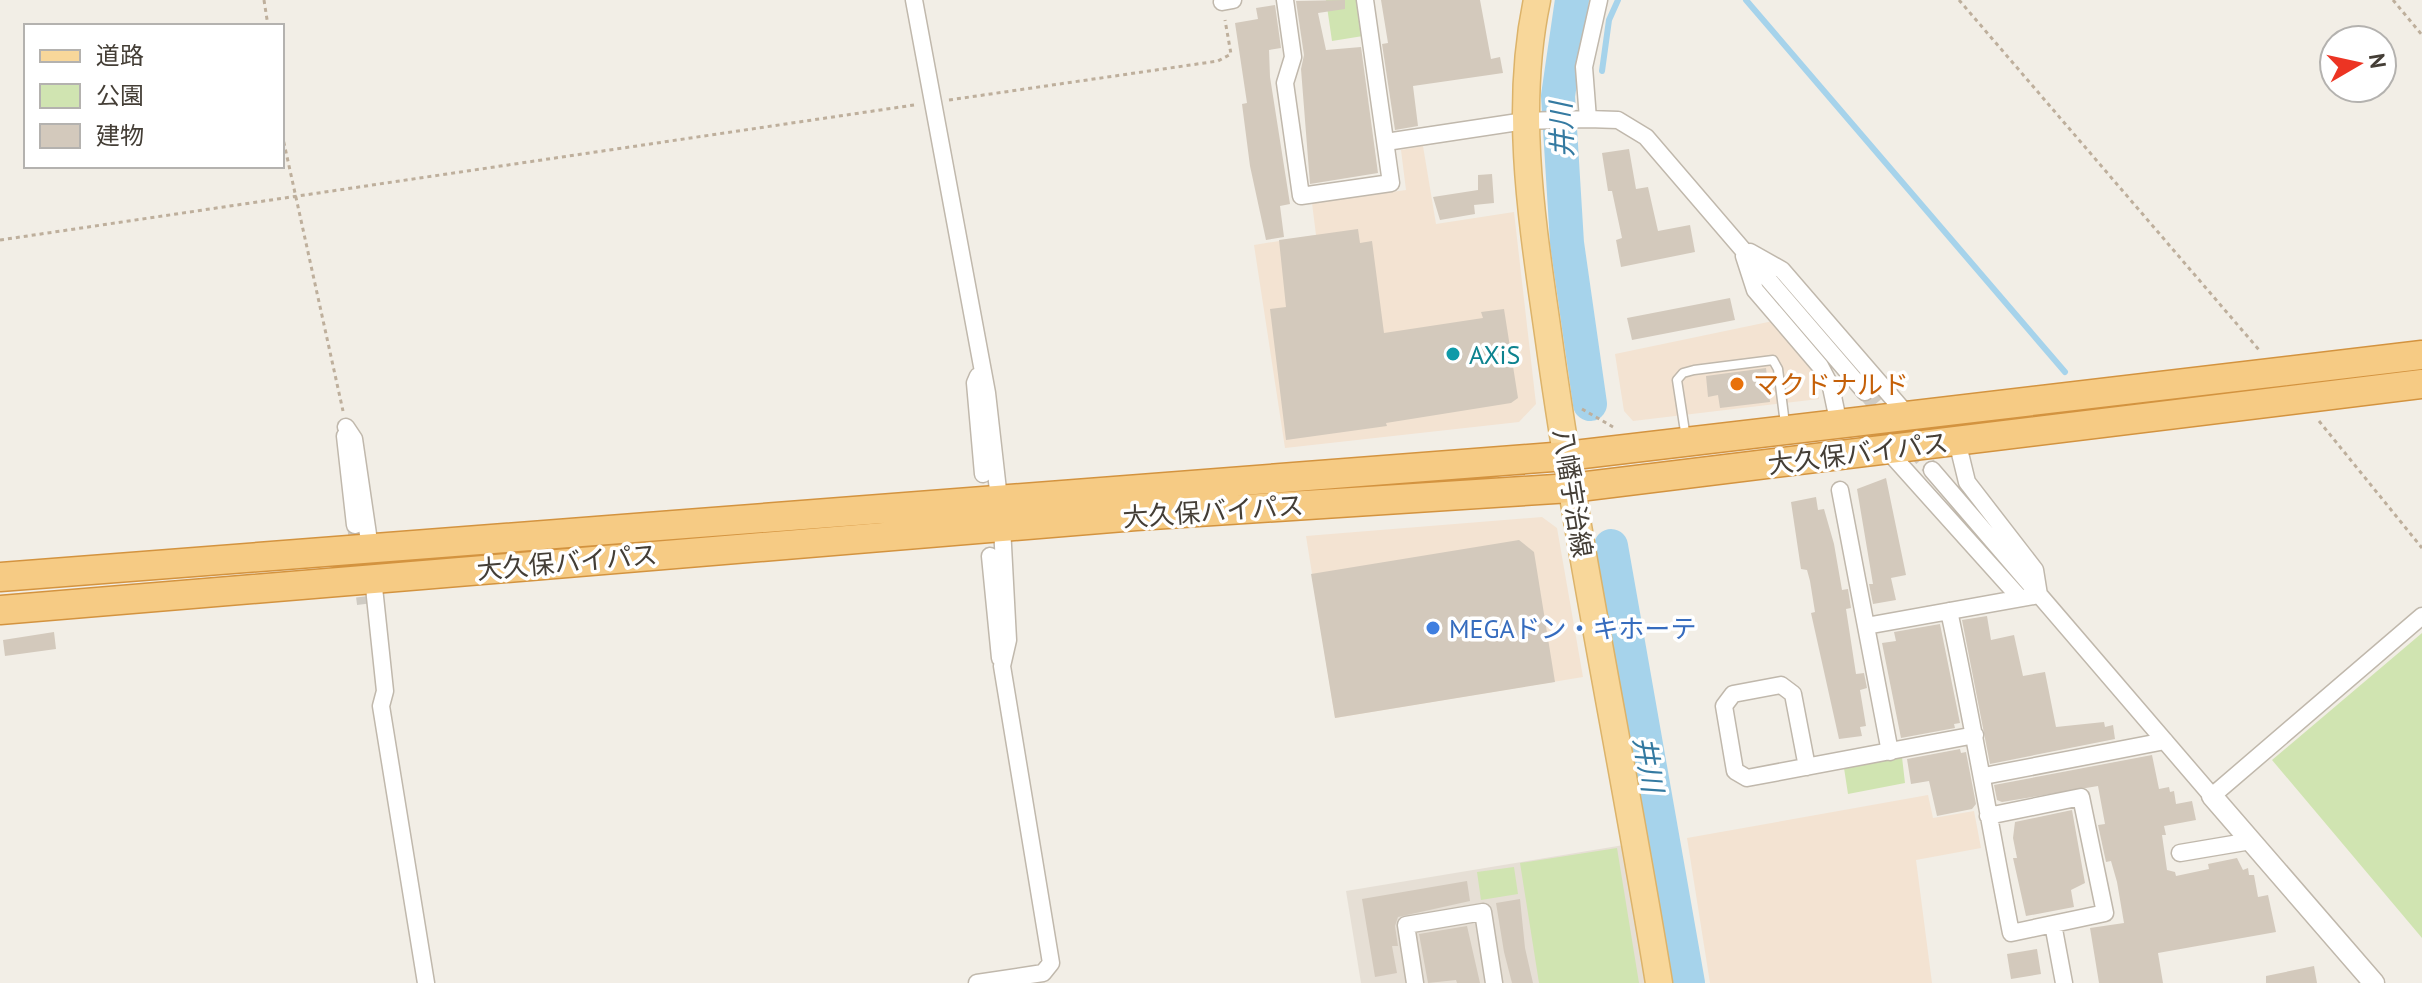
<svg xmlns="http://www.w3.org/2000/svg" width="2422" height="983" font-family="'PT Sans','Noto Sans JP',sans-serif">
<rect width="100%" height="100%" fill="#f2eee6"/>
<path fill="#e6dfd5" d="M1636,843l23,140h-298l-15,-92z"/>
<path fill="#f3e3d2" d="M1423,146l13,78 78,-12 22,192 -17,18 -234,26 -31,-203 62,-10 -4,-32 94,-13 -5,-40z
M1773,321l42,53 4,25 -186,22 -9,-10 -9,-57z
M1542,517l15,11 26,149 -248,41 -29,-182z
M1928,795l5,23 41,-7 7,37 -65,12 16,123h-222l-23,-145z"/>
<path fill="#d0e4b1" d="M1326,0h33l4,36 -31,5z
M2422,633v305l-150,-178z
M1902,757l3,26 -57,11 -4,-26z
M1617,848l22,135h-100l-19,-120z
M1514,867l4,27 -37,6 -4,-28z"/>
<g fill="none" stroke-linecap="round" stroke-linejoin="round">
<path stroke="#a6d3eb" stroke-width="6" d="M1746,0l319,372
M1602,71l7,-51 9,-20"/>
<path stroke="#a6d3eb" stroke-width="34" d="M1572,0l-14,96 9,147 23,161
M1611,546l77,437"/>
</g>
<path fill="#d3c9bc" d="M1345,0v9l-27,4 8,37 35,-3 17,126 -68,11 -9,-115 3,-14 -8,-54z
M1381,0h99l11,59 9,-2 3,16 -90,13 5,40 -23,4 -13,-86 6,-1z
M1275,5l6,43 -12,2 1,27 20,127 -10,2 4,31 -18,3 -16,-74 -8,-62 5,-1 -12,-80 23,-4 -2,-11z
M1629,149l7,40 12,-2 10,44 32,-6 5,27 -74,15 -5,-27 6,-2 -10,-47h-4l-6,-38z
M1492,174l2,29 -20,2 1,9 -35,6 -7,-23 45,-7v-15z
M1358,229l2,14 12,-2 12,92 99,-15 -2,-6 23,-3 14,89 -7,5 -125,20 1,3 -101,14 -16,-131 16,-2 -7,-67z
M1730,298l5,22 -103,20 -5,-22z
M1766,368l4,34 -50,6 -2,-13 -10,2 -2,-21z
M1886,478l20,97 -15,3 5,22 -23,4 -4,-20h4l-16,-95z
M1816,497l2,13 6,-1 10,35 8,46 6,-1 3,19 -5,1 10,65 8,-1 3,15 -7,2 6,36 -6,1 2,9 -23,3 -28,-126 4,-1 -5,-31 -3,-11 -6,-1 -10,-67z
M1519,540l15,12 21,130 -220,36 -24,-144z
M1987,616l4,24 23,-5 9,41 22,-4 11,55 48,-5 1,5 8,-2 2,14 -125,25 -28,-144z
M1940,624l20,99 -6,1 1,4 -54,10 -19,-95 14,-2 -2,-9z
M54,632l2,17 -51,7 -2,-16z
M1960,749l1,4 5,-1 10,52 -4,5 -35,7 -8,-35 -18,3 -4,-25z
M2152,755l7,34 10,-2 1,5 4,-1 2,13 16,-3 4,19 -32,6 2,9h-4l5,35 8,2 1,4 33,-7 -1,-5 29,-6 6,12 5,-2 1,7h5l4,22 10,-2 8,37 -118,21 5,30h-64l-9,-55 34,-5 -7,-41 -6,-21 -5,1 -8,-37 7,-1 -7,-38 -96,16 -5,-2 -3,-15z
M2072,810l13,73 -14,7 3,17 -48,9 -13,-58h4l-4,-20 2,-16z
M1467,881l3,20 -72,16 -3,9 3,20h-6l5,27 -22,4 -13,-78z
M1520,899l5,49 8,35h-21l-8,-31 -8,-49z
M1467,926l13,57h-23l-1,-3 -28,3 -9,-49z
M2037,949l4,25 -30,5 -4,-25z
M2314,966l3,17h-51v-7z"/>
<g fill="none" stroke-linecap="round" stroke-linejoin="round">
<path stroke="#cfcbc3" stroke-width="16" stroke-dasharray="16 8" stroke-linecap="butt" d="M1865,392l67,78
M355,525l10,79"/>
<g stroke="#c0b8ac" stroke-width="11">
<path id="service" d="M1686,438l-9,-58 6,-7 11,-3 79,-10 5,9 7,55"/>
</g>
<g stroke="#c0b8ac" stroke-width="19">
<path id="minor" d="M914,0l73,393 12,106
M1285,0l8,57 -8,26 16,113 90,-13 -26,-183
M1222,2l11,-2
M1588,119l-4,-52 15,-67
M1386,142l139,-21 63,-2 30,1 28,17 219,255
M1750,252l32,18 127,147
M1744,256l11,34 65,76 11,21 8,38
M978,376l-3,7 8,91
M346,427l8,12 16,109
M345,436l10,89
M1888,451l132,147
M1932,470l280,326 210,-180
M1840,490l50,262
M990,556l10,102
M373,578l12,113 -4,15 45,277
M1949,611c23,107 41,215 62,322l94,-20 -24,-116 -93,19
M1866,626l173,-31 -4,-25 -68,-88 -10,-41
M1807,767l-14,-73 -12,-9 -48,9 -9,12 11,65 12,7 228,-43
M1984,776l181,-35
M2180,853l71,-12
M2053,924l11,59
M977,983l66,-10 8,-10 -49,-297 6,-26 -6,-113
M1415,983l-9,-58 77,-13 11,71"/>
</g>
<g stroke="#c0b8ac" stroke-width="23">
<path id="tertiary" d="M2212,796l162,187"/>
</g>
<g stroke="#dcb36a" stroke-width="29">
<path id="primary" d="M1537,0c-25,118 -2,238 14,355 30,211 74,418 108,628"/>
</g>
<g stroke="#d3933f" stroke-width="31">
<path id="trunk" d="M0,577l1566,-121 856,-101
M0,610l1136,-94 435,-28 851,-104"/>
</g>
<path stroke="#beaf9c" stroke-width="3" stroke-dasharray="4 4" stroke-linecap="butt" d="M264,0l4,26
M1959,0l301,351
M2393,0l29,35
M949,100l269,-39 13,-7 -6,-34
M282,134l61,277
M0,240l914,-135
M1582,409l31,18
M2319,421l103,127"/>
<use href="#service" stroke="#fff" stroke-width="8"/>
<use href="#minor" stroke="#fff" stroke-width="16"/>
<use href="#tertiary" stroke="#fff" stroke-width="20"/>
<use href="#primary" stroke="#f8d79a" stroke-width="26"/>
<use href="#trunk" stroke="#f6cb84" stroke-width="28"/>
</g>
<circle fill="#0f9aa8" stroke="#fff" stroke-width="3" cx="1453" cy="354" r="8"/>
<circle fill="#e8710a" stroke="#fff" stroke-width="3" cx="1737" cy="384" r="8"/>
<circle fill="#3f7fe0" stroke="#fff" stroke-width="3" cx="1433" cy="628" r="8"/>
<g text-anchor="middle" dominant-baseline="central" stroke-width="7" stroke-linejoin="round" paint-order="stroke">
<g font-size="26" fill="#0d838f" stroke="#fff" text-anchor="start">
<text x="1469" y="354">AXiS</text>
</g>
<g font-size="26" fill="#c56008" stroke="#fff" text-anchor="start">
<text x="1753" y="384">マクドナルド</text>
</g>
<g font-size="26" fill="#443e36" stroke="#fff">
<text transform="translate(1858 453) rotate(-7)">大久保バイパス</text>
<text transform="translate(1573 493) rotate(81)">八幡宇治線</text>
<text transform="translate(1213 511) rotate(-4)">大久保バイパス</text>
<text transform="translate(567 562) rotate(-5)">大久保バイパス</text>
</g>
<g font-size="26" fill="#366cbe" stroke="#fff" text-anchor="start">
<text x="1449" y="628">MEGAドン・キホーテ</text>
</g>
<g font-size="28" font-style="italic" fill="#347aa1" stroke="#fff">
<text transform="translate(1561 130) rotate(-92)">井川</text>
<text transform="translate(1649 764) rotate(80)">井川</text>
</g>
</g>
<rect x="24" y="24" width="260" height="144" fill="#ffffff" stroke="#b4b2af" stroke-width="2"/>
<rect x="40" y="50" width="40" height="12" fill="#f8d79a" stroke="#b4b2af" stroke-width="2"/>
<text x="96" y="64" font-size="24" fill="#443e36">道路</text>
<rect x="40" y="84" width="40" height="24" fill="#d0e4b1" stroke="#b4b2af" stroke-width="2"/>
<text x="96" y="104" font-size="24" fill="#443e36">公園</text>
<rect x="40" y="124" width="40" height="24" fill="#d3c9bc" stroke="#b4b2af" stroke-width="2"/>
<text x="96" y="144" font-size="24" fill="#443e36">建物</text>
<g transform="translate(2358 64) rotate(81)"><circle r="38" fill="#ffffff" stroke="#b4b2af" stroke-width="2"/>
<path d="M0-6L14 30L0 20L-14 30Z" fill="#ec3423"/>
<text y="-12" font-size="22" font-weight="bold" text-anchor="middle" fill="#443e36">N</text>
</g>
</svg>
